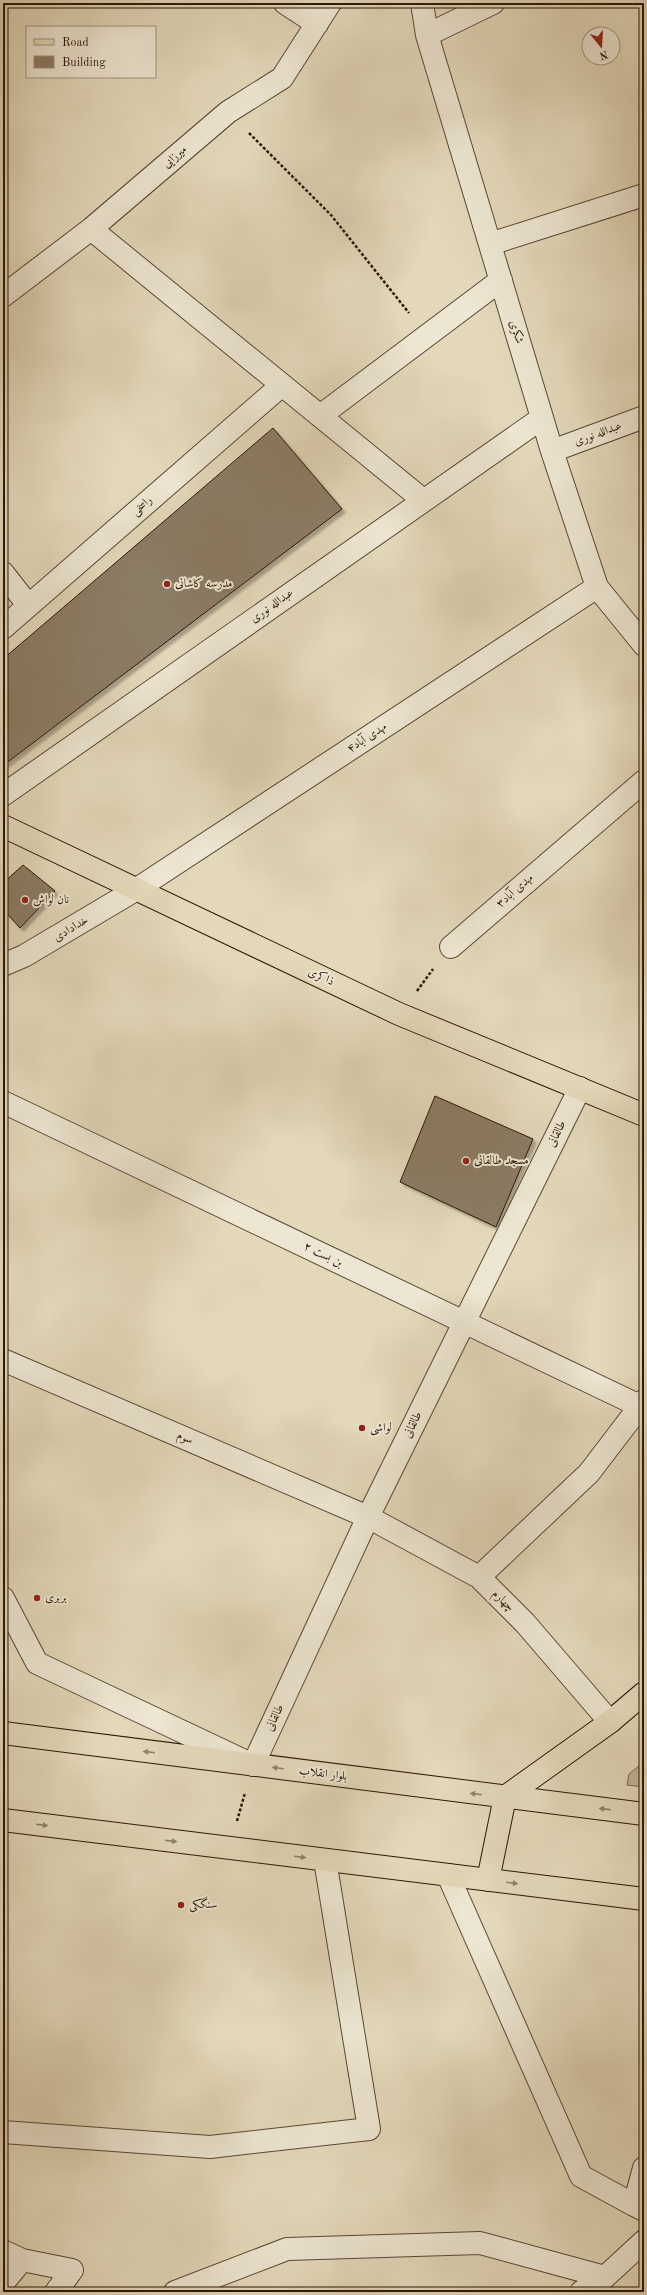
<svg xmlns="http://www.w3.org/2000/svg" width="647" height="2295" font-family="'Old Standard TT',Amiri,serif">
<defs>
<filter id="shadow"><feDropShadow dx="3.5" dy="3.5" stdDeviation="1" flood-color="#0004"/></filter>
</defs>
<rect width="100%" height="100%" fill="#e3d8ba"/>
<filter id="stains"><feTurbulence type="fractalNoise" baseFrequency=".005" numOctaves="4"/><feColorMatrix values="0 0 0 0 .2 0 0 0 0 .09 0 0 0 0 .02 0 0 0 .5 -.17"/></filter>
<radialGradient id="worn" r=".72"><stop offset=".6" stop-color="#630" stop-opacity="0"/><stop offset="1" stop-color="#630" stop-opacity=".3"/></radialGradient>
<path fill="#c4b79c" stroke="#786752" d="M644,1762v25l-17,-2 2,-11z"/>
<path fill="#8b7b65" stroke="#2b1709" filter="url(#shadow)" d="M273,428l69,81 -337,255 -2,-1v-104z
M23,865l32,26 -35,37 -17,-19v-26z
M435,1096l98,43 -37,88 -96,-45z"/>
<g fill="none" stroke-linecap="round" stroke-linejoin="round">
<g stroke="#594735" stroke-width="24">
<path id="minor" d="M285,3l32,21
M422,3l5,32 125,416 45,136 47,58
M427,35l66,-32
M91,229l332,271
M490,244l154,-49
M3,296l88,-67 137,-117 54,-34 48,-75
M320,416l181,-136
M552,451l92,-34
M3,573l25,32
M3,628l279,-243
M3,795l539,-377
M451,947l193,-166
M3,965l21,-9 113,-67 460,-302
M3,1102l641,306
M3,1360l365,157 111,60 46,46 85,99
M479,1577l110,-104 55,-72
M3,1598l34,65 216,102 115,-248 212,-429
M448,1875l133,301 53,29
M3,2132l207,15 159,-18 -44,-269
M644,2168l-10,37 10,5
M3,2251l19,9 50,10 -16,22
M3,2283l19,-23
M175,2292l112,-43 193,-6 125,34 39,-36
M581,2292l24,-15"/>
</g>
<g stroke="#2b1709" stroke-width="24">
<path id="major" d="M3,826l396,188 245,101
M3,1733l641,81
M3,1820l641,79
M488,1880l17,-83 105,-75 34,-29"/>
</g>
<path stroke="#2b1709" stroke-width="2.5" stroke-dasharray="3 2" stroke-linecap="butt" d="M249,133l82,82 78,98
M417,991l16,-22
M237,1821l8,-28"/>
<use href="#minor" stroke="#ede6d2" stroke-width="22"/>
<use href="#major" stroke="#e3d8ba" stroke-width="22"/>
</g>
<defs><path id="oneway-solid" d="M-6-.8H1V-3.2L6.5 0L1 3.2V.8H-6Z"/></defs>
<g fill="#90816a">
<use href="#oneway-solid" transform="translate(149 1752) rotate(-173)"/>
<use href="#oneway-solid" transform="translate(278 1768) rotate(-173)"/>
<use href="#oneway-solid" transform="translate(476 1794) rotate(-173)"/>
<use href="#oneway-solid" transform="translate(605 1809) rotate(-173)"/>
<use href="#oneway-solid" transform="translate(42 1825) rotate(7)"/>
<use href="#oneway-solid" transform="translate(171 1841) rotate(7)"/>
<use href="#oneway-solid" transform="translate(300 1857) rotate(7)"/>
<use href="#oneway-solid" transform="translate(512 1883) rotate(7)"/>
</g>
<g fill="#8f2418" stroke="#ede6d2" stroke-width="1.5">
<circle cx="167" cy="584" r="4"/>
<circle cx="25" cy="900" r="4"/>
<circle cx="466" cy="1161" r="4"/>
<circle cx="362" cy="1428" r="4"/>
<circle cx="37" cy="1598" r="4"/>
<circle cx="181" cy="1905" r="4"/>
</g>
<g text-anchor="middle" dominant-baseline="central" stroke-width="4" stroke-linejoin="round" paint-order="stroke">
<g font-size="12" fill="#2b1709" stroke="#ede6d2">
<text transform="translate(175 157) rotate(-41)">میرزایی</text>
<text transform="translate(516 332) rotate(73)">شکری</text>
<text transform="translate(598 434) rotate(-20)">عبدالله نوری</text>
<text transform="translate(142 506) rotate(-41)">راسخی</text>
<text transform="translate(272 606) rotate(-35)">عبدالله نوری</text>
<text transform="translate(367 738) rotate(-33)">مهدی آباد۴</text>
<text transform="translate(515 891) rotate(-41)">مهدی آباد۳</text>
<text transform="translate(71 929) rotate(-31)">خدادادی</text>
<text transform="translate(321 977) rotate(25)">ذاکری</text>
<text transform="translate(557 1134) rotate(-64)">طالقانی</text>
<text transform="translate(323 1255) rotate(26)">بن بست ۲</text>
<text transform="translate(413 1425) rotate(-64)">طالقانی</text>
<text transform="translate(185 1438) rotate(23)">سوم</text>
<text transform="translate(503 1601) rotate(44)">چهارم</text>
<text transform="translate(275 1718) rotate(-65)">طالقانی</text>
<text transform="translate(323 1774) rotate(7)">بلوار انقلاب</text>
</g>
<g font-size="12" fill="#2b1709" stroke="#ede6d2" text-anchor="start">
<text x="175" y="584">مدرسه کاشانی</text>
<text x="33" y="900">نان لواش</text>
<text x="474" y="1161">مسجد طالقانی</text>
<text x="370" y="1428">لواشی</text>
<text x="45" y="1598">بربری</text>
<text x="189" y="1905">سنگکی</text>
</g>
</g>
<rect width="647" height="2295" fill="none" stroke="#e3d8ba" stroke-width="16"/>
<rect x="4" y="4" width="639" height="2287" fill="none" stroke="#2b1709" stroke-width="2"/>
<rect x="8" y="8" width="631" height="2279" fill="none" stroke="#2b1709"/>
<rect x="26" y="26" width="130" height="52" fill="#ede6d2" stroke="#9f9382"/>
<rect x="34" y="39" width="20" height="6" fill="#e3d8ba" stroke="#9f9382"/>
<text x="62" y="46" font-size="12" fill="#2b1709">Road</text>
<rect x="34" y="56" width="20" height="12" fill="#8b7b65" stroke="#9f9382"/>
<text x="62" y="66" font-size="12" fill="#2b1709">Building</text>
<g transform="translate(601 46) rotate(162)"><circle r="19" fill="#ede6d2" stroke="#9f9382"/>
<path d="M0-3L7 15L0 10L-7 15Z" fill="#8f2418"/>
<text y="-6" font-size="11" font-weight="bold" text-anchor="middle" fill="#2b1709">N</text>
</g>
<rect width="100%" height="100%" filter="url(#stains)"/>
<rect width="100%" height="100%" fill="url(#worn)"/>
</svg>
